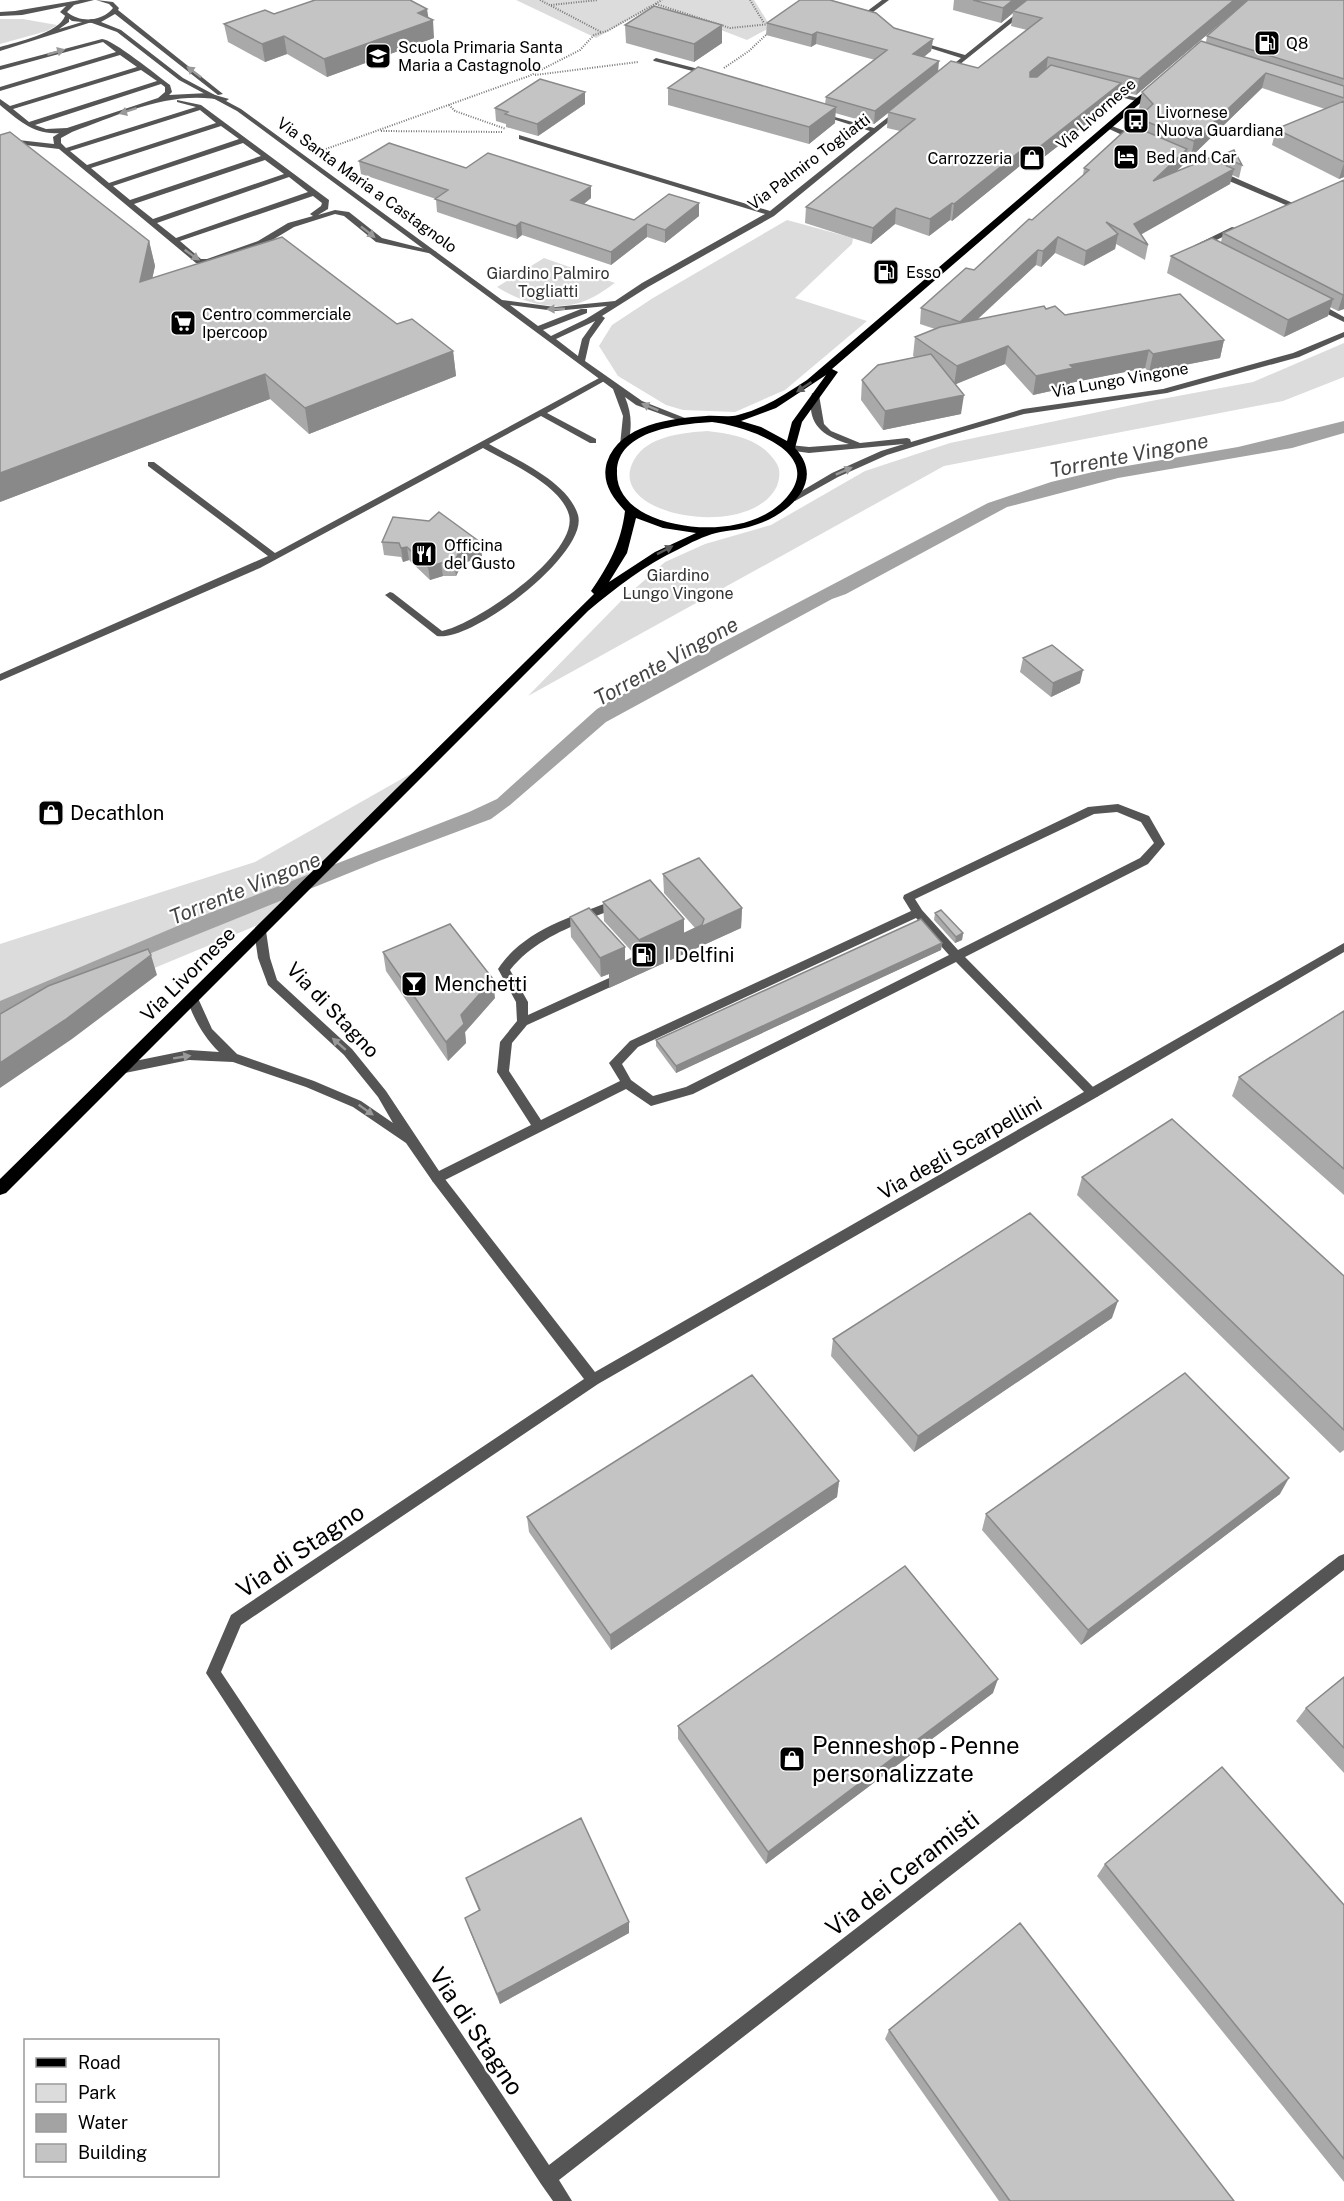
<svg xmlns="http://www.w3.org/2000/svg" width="1344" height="2201" font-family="'Public Sans',sans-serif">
<rect width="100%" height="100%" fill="#fff"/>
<path fill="#dcdcdc" d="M516,0h238l17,27 -24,13 -91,-35 -60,33z
M0,19h23l34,6 -10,6 -47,13z
M787,220l66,18 -1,6 -57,54 72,23 -82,69 -50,22 -52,-2 -17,-5 -48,-29 -19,-30 13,-21 41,-27z
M544,258l71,25c-9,6 -18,13 -28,17 -29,13 -65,3 -90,-13z
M1344,343v34l-61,24 -339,65 -416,230 93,-95 44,-39 40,-18 66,-19 94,-54 85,-28 201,-42 102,-19z
M707,431c26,3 52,7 68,30 6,7 5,17 2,25 -26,56 -175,30 -143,-26 13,-24 48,-27 73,-29z
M428,764l-158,156 -130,54 -140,53v-83l255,-82z"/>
<path fill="#a3a3a3" d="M1344,421v12l-52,15 -174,30 -111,29 -161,87 -14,5 -226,123 -96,83 -19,14 -112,42 -379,153v-13l194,-82 275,-107 28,-13 100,-90 17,-10 374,-196 63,-21 46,-11 141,-24z"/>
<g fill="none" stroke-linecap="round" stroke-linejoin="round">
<path stroke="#777" stroke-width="2" stroke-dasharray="1 1.5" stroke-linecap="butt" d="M540,0l61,32
M750,0l14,23
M656,4l74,24 40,-4
M551,5l47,-5
M724,68l25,-17 20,-19
M535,75l103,-13
M449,105l6,6 51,18
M381,131l121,1
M326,149l203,-73 51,-26 14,-15 13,-4 55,-31"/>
<path fill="#555" fill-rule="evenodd" d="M65,16h4v6l-10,7 33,-10 3,2 -95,30v-4c17,-5 59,-14 65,-31z
M102,39c10,0 56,37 68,46l2,7 -3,3 39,-2 21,6 -3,2c-54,-12 -104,13 -154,31l-11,6v5l5,5 130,-41 -19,-5v-2l24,5 128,95 -1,9 -10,6 17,-5 14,2 33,26 55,14 -4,2 -57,-12 -32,-26 -9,-2 -41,13 -30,18 -53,18h-15l-137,-114 -59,-7v-4l54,6 -1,-7 6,-4c-25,2 -41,-13 -59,-28v-6l10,7 127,-39 -17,-12 -120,36v-4l116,-35 -13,-10 -103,28v-4zM141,70l16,11 -128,41 -16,-13zM161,84l4,3v5l-7,6 -91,30 -21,1 -11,-4zM200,110l16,13 -129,42 -17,-14zM221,126l18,13 -130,44 -18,-15zM243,143l18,13 -131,44 -17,-14zM265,160l19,14 -131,45 -19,-15zM289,177l19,15 -132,46 -19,-15zM313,196l9,7 -1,3 -11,8 3,2 -25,7 -30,18 -51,18h-6l-21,-18z
M601,377l7,2 -61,34 49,26v4h-6l-49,-27 -52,28c28,16 79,38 89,71 11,38 -105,127 -141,121l-52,-41 5,-3 3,1 49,38c33,-6 137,-77 127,-116 -8,-30 -61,-53 -86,-67l-223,120 -260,113v-7l268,-118 -120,-90v-4h6l121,91z
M1118,804l31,12 16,28 -17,20 -183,93 132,134 2,3 -2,3h-8l-133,-135 -263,132 -42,12 -25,-17 -185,93h-8l-2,-4 2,-4 98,-49 -34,-53 3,-30 17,-21 -1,-19 -18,-33c25,-39 76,-53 116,-69l4,-1 5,4 -1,3 -26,10 5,7 -2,3h-8l-5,-6c-29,13 -55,24 -76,50l18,32v13l92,-42h8l2,3 -2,3 -101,46 -15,18 -3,28 32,49 79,-39 -11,-18 21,-22 281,-130 -8,-13 1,-3 184,-88zM1117,812l24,10 13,21 -14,15 -182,92 -36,-40 -7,-11 179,-85zM916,918l33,37 -263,132 -33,9 -22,-16 -9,-16 16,-17z"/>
<path fill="#555" fill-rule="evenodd" d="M1109,125l32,12 1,2 -7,2 -28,-13 -2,-1z
M1168,151h6l121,53 -7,2 -120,-51z"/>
<path fill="#555" fill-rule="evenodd" d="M80,0h14l-20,5 -7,7c13,11 35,10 46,-4l-4,-4 -13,-4 17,2 6,6 -1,2 105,84 -5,1 -103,-81 -14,8 20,8 62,48 58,31 261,191 53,7 60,-6 27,-18 123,-69 -246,-75v-4l251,76 100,-80 -53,-17v-2l57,16 22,-17 5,1 -127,104 -126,71 -46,29 3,2 -15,21 -5,22 57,40 48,19 -7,2 -47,-17 -11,-8c7,17 7,30 3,48l-4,3 -4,-3 3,-29 -10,-27 -376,-278 -58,-31 -62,-48 -25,-9 -20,-2 -12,-9 6,-6 -44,9 -22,1v-4l15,-1zM510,305l45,6 52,-5 -21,13 -35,17 -8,-6 44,-17v-4h-6l-43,17zM595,321l-13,18 -4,17 -22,-17z
M882,0h7l-16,12 8,11 -3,2 -12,-13z
M1033,0h7l-91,73 -5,-1 17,-14 -47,-15 3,-2 48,14z
M656,58l54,14 1,1 -3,2 -54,-14 -1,-1z
M1103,89l39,10 1,1 -3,2 -39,-10 -1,-1z
M1232,227l7,2 -37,18 -7,-2z
M1313,303h6l25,14v5l-31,-15z
M1344,332v5l-45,20 -132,36 -143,21 -89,26 -48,15 -49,22 -43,24h-6l-1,-2 44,-26 49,-22 23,-7 -95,9 -22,-3 -1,-2 4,-3 19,2 40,-3c-27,-8 -43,-20 -37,-51l7,2 5,29 7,7 29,12 47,-5 3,1 1,3 112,-33 140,-20 130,-36z
M260,927l6,4 4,27 7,22 75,69 34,42 55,83 154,198 749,-429v9l-247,145 -499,287 -357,241 -20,47 328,493 790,-609 5,-2v16l-785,610 13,21h-19l-12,-17 -335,-511 25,-58 353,-236 -151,-197 -27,-39 -53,-36 -47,-20 -73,-25 -44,-2 -64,13 -4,-2 -2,-3 2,-3 4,-2 64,-13 30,2c-15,-15 -25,-32 -32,-53l6,-4 4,1 15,33 25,25 77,27 47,20 32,22 -15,-26 -34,-42 -76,-70 -10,-27 -4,-27z"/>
<path fill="#000" fill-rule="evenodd" d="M1152,85l7,2 -327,282 6,3 -36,50 -7,26c33,35 -10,69 -43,78 -11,4 -24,4 -36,7 -12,3 -26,10 -37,16 -34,16 -62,38 -91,62l-582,582 -6,2v-16l594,-585 -3,-3c18,-26 30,-48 34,-80 -13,-14 -24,-29 -18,-49 13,-38 65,-44 99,-46 11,-1 21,2 32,-1 25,-6 48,-21 69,-35zM826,375l-34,47 -5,19 -26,-14 -20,-6 35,-13zM712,422c32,4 114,29 75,75 -31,37 -101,37 -141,17 -16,-8 -30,-23 -29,-42 0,-42 64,-48 95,-50zM636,518l27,10 33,5 -41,19 -46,30 18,-29z"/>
</g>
<path fill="#a9a9a9" d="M954,0h294l-112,95 -16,-4 -2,8 -88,69 -9,-3 -69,56 -2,-1 -21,16 -34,-12 -24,20 -66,-21 1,-16 94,-76 -13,-3 1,-15 -14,11 -39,-11v10l-26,21 -141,-39v-17l157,16 1,-7 49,-37 -59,-16 -5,3 -45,-12 1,-12 127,5 39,11 -2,12 -7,6 14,14 40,-3 49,-38 -16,-4 2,-13 -12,10 -48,-13z
M1344,0v177l-5,2 -67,-34 4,-16 49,-20 -63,-21 -71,69 -5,-2 -2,9 -9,8 43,-10 2,-6 22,9 -3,13 -7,-3 -2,9 -89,50 7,11 -3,15 -29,-16 -1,5 -31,17 -29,-13 -14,14 -5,-2 -59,55 69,-11 19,6 159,25 -4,18 -71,14 -4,-4 -75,15 -1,4 -36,8 -28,-31 -50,20 6,30 -78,16 -22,-30 1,-20 54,-22 -3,-2 2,-19 20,-8 -15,-5 1,-16 53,-38 58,-50 51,-45 1,-7 52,-41 2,-9 5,-5 -4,-5 3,-16 64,-50 1,-6z
M274,14l154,4 6,20 -107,39 -40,-23 -22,8 -37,-20 -4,-18z
M625,25l97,18 -28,19 -68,-19z
M585,104l-47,32 -32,-9v-3l-10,-3 -1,-13z
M359,161l107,7 125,18v12l-7,6 50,16 65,-17v13l-34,27 -18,-6 -36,28 -89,-30 -5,4 -80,-27 -1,-13 -75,-25z
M1344,180v129l-6,2 -8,-4 -2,9 -44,21 -117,-64 4,-17 50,-14 2,-9z
M149,241l6,25 -3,13 245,45 56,27 3,25 -147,58 -39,-35 -270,103z
M382,542h98l2,14 -20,8 -6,12h-13l-13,4 -21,-20 -6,2 -2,-5 -17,-2z
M1023,658l57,25 -29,14 -31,-25z
M663,874l79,34 -1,20 -132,60v-14l-8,3 -30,-40 -1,-20 55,44 11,-5 -32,-35 -1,-19 81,17v14l11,-5 -31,-35z
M935,913l28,20 -1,7 -7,3 -21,-23z
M942,943l-1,7 -265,123 -20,-27v-6z
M383,952l112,46 -30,34 1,11 -18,18 -62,-90z
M1344,1011v184l-112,-99 7,-19z
M1082,1177l262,99v174l-4,3 -263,-258z
M1112,1318l-198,134 -83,-96 2,-17z
M839,1481l-2,16 -226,153 -82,-118 -2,-15z
M1280,1494l-199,151 -99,-115 4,-16z
M1344,1677v96l-48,-52 10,-13z
M993,1693l-227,171 -88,-125v-13z
M1105,1864l239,41v277l-247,-306z
M466,1878l163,44v11l-129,71 -31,-75 -4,-11 14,-7 -9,-22z
M889,2030l345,171h-235l-114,-162z"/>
<path fill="#898989" d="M1013,0h16l-16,11v2l-12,10 2,-15z
M1234,0h14l-112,95 3,-16z
M427,9l2,12 4,-1 1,18 -107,39 -3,-18 94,-46z
M722,25v18l-28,19v-18z
M817,32l-1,12 -5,3 1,-12z
M284,36l3,18 -22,8 -3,-18z
M933,39l-2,12 -19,15 1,-12z
M1048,57l-2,15 -18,15 2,-15z
M939,61l-1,12 -50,39v1l-14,11 1,-13z
M1266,73l-4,15 -71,69 3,-16z
M1121,83l-3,16 -88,69 3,-16z
M585,92v12l-47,32 -1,-12z
M836,107l-1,16 -26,21v-17z
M1023,149l-2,16 -69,56 2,-17z
M1187,149l-3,15 -34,33 3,-16z
M1344,162v15l-5,2 5,-16z
M1234,169l-4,15 -95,54 -1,-14z
M591,186v12l-19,15 -1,-13z
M699,203v13l-34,27v-13z
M952,203l-2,17 -21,16 1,-17z
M896,208l-1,16 -24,20 2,-16z
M521,222l1,13 -5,4 -1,-13z
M647,224v13l-36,28v-13z
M1118,234l-3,15 -31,17 2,-15z
M1058,237l-3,16 -14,14 2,-16z
M149,241l6,25 -9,41 -6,-25z
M1038,250l-2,15 -78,72 2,-15z
M1344,294v15l-6,2 5,-16z
M1333,299l-5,17 -44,21 4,-17z
M1224,340l-4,18 -71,14 4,-18z
M1008,346l-3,18 -51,21 3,-19z
M1149,350l-4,18 -75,15 -1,4 -36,8 3,-19 34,-11z
M453,351l3,25 -147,58 -4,-26z
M265,374l5,25 -270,103v-29z
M964,395l-3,19 -78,16 2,-19z
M480,542l2,14 -20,8 -6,12 -2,-13 6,-13z
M407,547l2,13 -6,2 -2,-14z
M441,563l2,13 -13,4 -2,-13z
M1083,670l-3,13 -29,14 2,-14z
M742,908l-1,20 -132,60v-14l-8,3 -1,-19 25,-11v15l14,-7v-15l45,-21v15z
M963,933l-1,7 -7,3 1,-6z
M942,943l-1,7 -265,123v-7z
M151,955l6,20 -85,64 -72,49v-25z
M493,979l2,19 -30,34 1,11 -18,18 -2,-19 15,-27z
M1118,1301l-6,17 -198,134 4,-16z
M1289,1478l-9,16 -199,151 7,-15z
M839,1481l-2,16 -226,153 -1,-15z
M998,1679l-5,14 -227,171 2,-12z
M629,1922v11l-129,71 -3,-10z"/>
<path fill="#c4c4c4" stroke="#898989" stroke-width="1.5" d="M315,0h95l17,9 -9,4 15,7 -109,39 -40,-23 -22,8 -38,-20 41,-14 9,4z
M800,0h30l46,13 18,15 39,11 -20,15 26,7 -64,50 -49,-14 61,-47 -70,-18 -5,3 -45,-12z
M973,0h40l-10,8z
M1027,0h207l-95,79 -91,-22 -18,15v5h7l14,-12 70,18 -88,69 -10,-3 -69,55 -2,-1 -22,16 -34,-11 -23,20 -67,-21 109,-88 -27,-7 63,-51 27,7 64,-50 -29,-7z
M1248,0h96v79l-137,-43z
M654,6l68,19 -28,19 -69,-19z
M1201,41l143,45v12l-78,-25 -72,68 -56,-23 15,-14 -11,-12z
M698,67l138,40 -27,20 -141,-39z
M540,79l45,13 -48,32 -32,-10 3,-2 -13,-4z
M1344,101v61l-68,-33z
M1131,125l56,24 -34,32 56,-23 25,11 -100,55 14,21 -42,-23 12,12 -32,17 -28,-14 -15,14 -5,-1 -78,72 -39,-14 45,-40 8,2 55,-51 3,1 57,-50 -5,-2z
M10,132l139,109 -9,41 142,-45 115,87 15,-5 41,32 -148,57 -40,-34 -265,99v-338z
M389,143l77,25 22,-15 103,33 -20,14 63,20 35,-26 30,9 -34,27 -18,-6 -36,28 -90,-30 -5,4 -81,-27 13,-9 -89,-29z
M1234,150l8,15 -22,-9z
M1344,180v114l-1,1 -120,-62z
M1212,238l121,61 -45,21 -117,-64z
M1180,294l44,46 -71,14 -4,-4 -79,15 3,3 -37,8 -28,-30 -51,20 -42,-29 25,-10 104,-21 2,3 9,-3 10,9z
M931,354l33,41 -79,16 -23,-31 16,-15z
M439,512l41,30 -20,8 -6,13h-13l-13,4 -21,-20 -6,1 -2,-5 -17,-1 11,-25 36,4z
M1052,645l31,25 -30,13 -30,-25z
M699,858l43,50 -133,61 93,-44 2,-6 -41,-45z
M650,880l34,39 -45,21 -36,-38z
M589,908l36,39 -25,11 -30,-41z
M941,910l22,23 -7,4 -21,-24z
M921,919l21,24 -266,123 -20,-26z
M450,924l43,55 -32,36 3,9 -18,18 -63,-90z
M148,949l3,6 -86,65 -65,43v-49l48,-28z
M1344,1011v158l-105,-92z
M1172,1119l172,157v154l-262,-253z
M1030,1213l88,88 -200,135 -85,-97z
M1185,1373l104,105 -201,152 -102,-116z
M752,1375l87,106 -229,154 -83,-118z
M905,1566l93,113 -230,173 -90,-126z
M1344,1677v71l-38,-40z
M1222,1767l122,138v254l-239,-295z
M581,1818l48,104 -132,72 -32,-76 15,-8 -14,-32z
M1020,1923l214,278h-224l-121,-171z"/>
<defs><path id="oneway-solid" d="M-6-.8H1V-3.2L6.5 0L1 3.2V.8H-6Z" transform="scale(1.5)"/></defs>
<g fill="#999">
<use href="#oneway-solid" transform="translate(56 52) rotate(-16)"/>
<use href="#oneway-solid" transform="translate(194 72) rotate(-143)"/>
<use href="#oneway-solid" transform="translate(128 111) rotate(162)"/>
<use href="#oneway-solid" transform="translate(368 232) rotate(38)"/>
<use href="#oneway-solid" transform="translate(192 255) rotate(35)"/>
<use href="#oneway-solid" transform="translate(556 309) rotate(178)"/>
<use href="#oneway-solid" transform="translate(650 407) rotate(-158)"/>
<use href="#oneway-solid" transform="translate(844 471) rotate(-24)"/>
<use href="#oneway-solid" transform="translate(339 1044) rotate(-139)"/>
<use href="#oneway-solid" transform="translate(182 1057) rotate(-9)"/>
<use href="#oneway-solid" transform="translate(366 1110) rotate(35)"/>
</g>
<g fill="#595959">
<use href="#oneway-solid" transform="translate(804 387) rotate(146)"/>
<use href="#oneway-solid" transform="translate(665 550) rotate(-27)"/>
</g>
<defs>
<g id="fuel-square" transform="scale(1.35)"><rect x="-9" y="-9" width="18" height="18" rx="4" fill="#000" stroke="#fff"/><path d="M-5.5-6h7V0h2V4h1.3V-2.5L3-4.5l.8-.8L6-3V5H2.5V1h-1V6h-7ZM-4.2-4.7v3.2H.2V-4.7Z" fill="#fff"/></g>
<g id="school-square" transform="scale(1.35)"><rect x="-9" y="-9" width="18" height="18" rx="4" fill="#000" stroke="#fff"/><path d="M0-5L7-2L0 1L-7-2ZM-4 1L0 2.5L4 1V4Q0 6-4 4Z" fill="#fff"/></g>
<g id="bus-square" transform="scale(1.35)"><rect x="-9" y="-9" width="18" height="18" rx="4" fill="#000" stroke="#fff"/><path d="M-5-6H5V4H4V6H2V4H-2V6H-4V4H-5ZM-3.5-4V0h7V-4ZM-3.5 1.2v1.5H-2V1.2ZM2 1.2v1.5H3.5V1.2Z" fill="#fff"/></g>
<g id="hotel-square" transform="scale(1.35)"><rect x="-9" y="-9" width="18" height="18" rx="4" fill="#000" stroke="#fff"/><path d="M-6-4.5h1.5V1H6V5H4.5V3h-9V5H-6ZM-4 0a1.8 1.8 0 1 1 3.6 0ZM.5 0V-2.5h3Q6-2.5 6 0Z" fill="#fff"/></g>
<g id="shop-square" transform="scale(1.35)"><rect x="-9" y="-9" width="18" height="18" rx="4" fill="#000" stroke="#fff"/><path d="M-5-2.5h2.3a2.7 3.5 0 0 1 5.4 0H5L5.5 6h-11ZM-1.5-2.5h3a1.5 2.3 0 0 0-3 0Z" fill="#fff"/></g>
<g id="supermarket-square" transform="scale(1.35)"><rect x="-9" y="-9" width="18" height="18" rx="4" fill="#000" stroke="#fff"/><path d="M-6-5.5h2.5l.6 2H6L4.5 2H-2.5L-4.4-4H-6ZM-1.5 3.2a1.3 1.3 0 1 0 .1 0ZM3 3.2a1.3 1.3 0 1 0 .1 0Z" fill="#fff"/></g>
<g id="restaurant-square" transform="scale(1.35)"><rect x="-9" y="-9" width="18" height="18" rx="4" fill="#000" stroke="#fff"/><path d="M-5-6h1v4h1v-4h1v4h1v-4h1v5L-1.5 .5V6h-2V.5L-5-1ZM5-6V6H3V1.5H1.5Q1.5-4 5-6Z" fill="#fff"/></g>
<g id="bar-square" transform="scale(1.35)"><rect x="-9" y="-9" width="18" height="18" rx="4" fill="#000" stroke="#fff"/><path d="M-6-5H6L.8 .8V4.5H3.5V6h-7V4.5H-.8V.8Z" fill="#fff"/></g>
</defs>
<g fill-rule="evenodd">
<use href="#fuel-square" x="1267" y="43"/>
<use href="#school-square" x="378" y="56"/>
<use href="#bus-square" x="1136" y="121"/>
<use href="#hotel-square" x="1126" y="157"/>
<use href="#shop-square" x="1032" y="158"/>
<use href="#fuel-square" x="886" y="272"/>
<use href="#supermarket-square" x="183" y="323"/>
<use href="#restaurant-square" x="424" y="554"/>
<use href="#shop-square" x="51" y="813"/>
<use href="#fuel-square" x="644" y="955"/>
<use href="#bar-square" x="414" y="984"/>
<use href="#shop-square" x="792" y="1759"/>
</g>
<g text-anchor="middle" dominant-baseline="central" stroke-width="4.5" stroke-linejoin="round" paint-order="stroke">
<g font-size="16" fill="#000" stroke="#fff" text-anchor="start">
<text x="1286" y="43">Q8</text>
<text x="398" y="47">Scuola Primaria Santa<tspan x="398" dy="18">Maria a Castagnolo</tspan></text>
<text x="1156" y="112">Livornese<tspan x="1156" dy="18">Nuova Guardiana</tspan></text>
<text x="1146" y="157">Bed and Car</text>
<text x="1012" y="158" text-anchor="end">Carrozzeria</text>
<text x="906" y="272">Esso</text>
<text x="202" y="314">Centro commerciale<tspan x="202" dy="18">Ipercoop</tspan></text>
<text x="444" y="545">Officina<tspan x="444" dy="18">del Gusto</tspan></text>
</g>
<g font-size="16" fill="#000" stroke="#fff">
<text transform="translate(1096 114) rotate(-41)">Via Livornese</text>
<text transform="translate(809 162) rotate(-37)">Via Palmiro Togliatti</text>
<text transform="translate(367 185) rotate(36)">Via Santa Maria a Castagnolo</text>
<text transform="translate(1120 380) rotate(-10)">Via Lungo Vingone</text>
</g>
<g font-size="16" fill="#333" stroke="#fff">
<text x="548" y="273">Giardino Palmiro<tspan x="548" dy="18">Togliatti</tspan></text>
<text x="678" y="575">Giardino<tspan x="678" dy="18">Lungo Vingone</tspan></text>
</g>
<g font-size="20" fill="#000" stroke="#fff" text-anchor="start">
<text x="70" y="813">Decathlon</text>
<text x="664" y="955">I Delfini</text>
<text x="434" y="984">Menchetti</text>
</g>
<g font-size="20" fill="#000" stroke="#fff">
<text transform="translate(188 974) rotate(-45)">Via Livornese</text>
<text transform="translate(333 1010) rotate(46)">Via di Stagno</text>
<text transform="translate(960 1148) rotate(-30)">Via degli Scarpellini</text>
</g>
<g font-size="21" font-style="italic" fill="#444" stroke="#fff">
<text transform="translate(1129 455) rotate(-11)">Torrente Vingone</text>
<text transform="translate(666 661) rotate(-29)">Torrente Vingone</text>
<text transform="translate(245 888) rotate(-22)">Torrente Vingone</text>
</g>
<g font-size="24" fill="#000" stroke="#fff">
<text transform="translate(300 1550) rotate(-34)">Via di Stagno</text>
<text transform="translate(902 1873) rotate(-38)">Via dei Ceramisti</text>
<text transform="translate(477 2031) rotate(56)">Via di Stagno</text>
</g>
<g font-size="24" fill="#000" stroke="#fff" text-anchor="start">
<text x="812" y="1745">Penneshop - Penne<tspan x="812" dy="28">personalizzate</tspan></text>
</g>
</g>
<rect x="24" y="2039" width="195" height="138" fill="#ffffff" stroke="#999999" stroke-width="1.5"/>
<rect x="36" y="2058" width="30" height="9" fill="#000000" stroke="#999999" stroke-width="1.5"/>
<text x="78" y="2069" font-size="18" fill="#000000">Road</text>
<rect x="36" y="2084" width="30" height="18" fill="#dcdcdc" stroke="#999999" stroke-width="1.5"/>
<text x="78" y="2099" font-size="18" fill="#000000">Park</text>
<rect x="36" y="2114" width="30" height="18" fill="#a3a3a3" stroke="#999999" stroke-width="1.5"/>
<text x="78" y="2129" font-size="18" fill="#000000">Water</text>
<rect x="36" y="2144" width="30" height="18" fill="#c4c4c4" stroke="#999999" stroke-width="1.5"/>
<text x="78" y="2159" font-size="18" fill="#000000">Building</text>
</svg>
